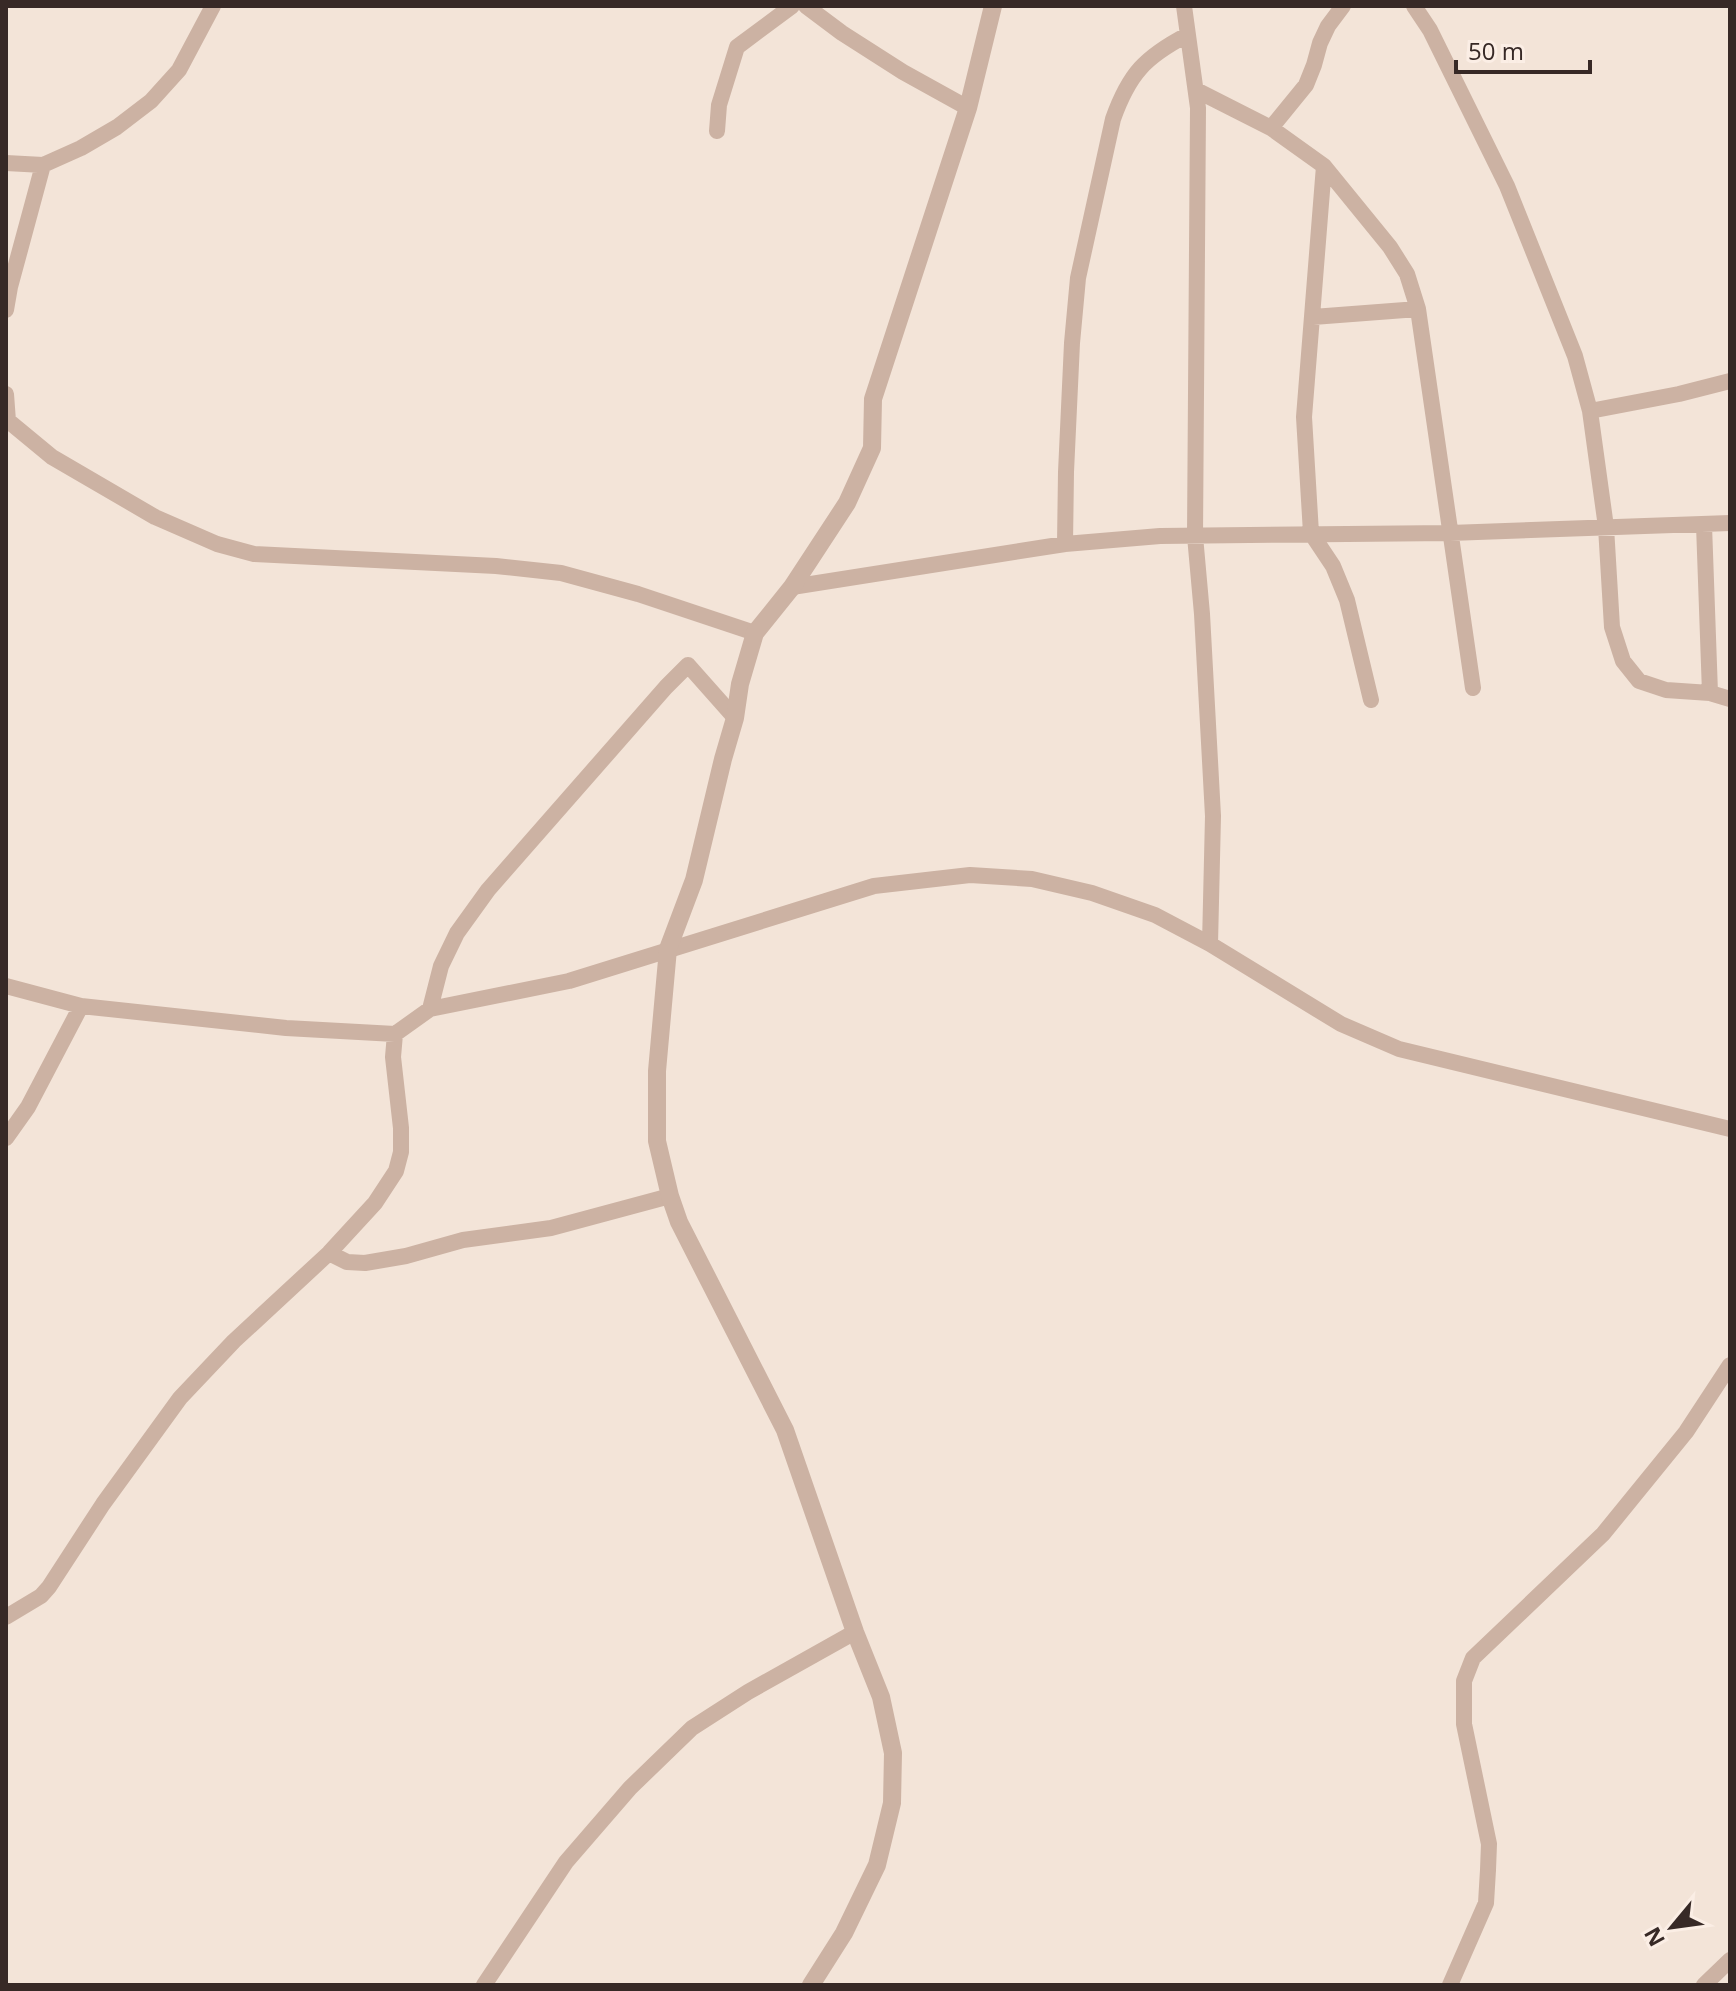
<svg xmlns="http://www.w3.org/2000/svg" width="1736" height="1991" font-family="'Open Sans',sans-serif">
<rect width="100%" height="100%" fill="#f3e4d8"/>
<g fill="none" stroke-linecap="round" stroke-linejoin="round">
<path stroke="#ccb2a3" stroke-width="16" d="M806,6l36,27 61,39 65,36
M1184,6l14,102 -3,428 7,78 11,202 -3,128
M1414,6l16,24 77,156 68,170 15,55 16,116 6,100 11,34 16,20 27,9 44,3 20,6
M1196,90l75,38 53,38 66,81 17,27 11,35 55,379
M1271,128l35,-43 8,-20 6,-22 8,-17 15,-20
M717,131l2,-26 18,-58 55,-41
M6,163l37,2 38,-17 36,-21 34,-26 28,-31 34,-64
M1324,166l-20,251 7,116 22,33 14,34 24,100
M6,310l4,-23 33,-122
M1313,317l105,-8
M6,394l2,27
M1590,411l89,-17 51,-13
M6,419l46,38 103,60 62,27 37,10 242,12 65,7 77,21 117,39
M1704,525l6,168
M1065,544l1,-72 6,-129 6,-65 35,-159c16,-45 32,-62 74,-84
M792,587l273,-43 95,-8 290,-3 280,-10
M6,986l75,20 205,22 109,6 35,-25 139,-28 305,-95 96,-11 62,4 60,14 63,22 55,29 131,80 58,25 331,80
M430,1009l11,-43 16,-33 31,-43 178,-203 22,-22 47,53
M6,1138l22,-31 53,-101
M329,1253l18,9 18,1 41,-7 57,-16 88,-12 119,-32
M6,1617l35,-21 8,-9 54,-83 77,-106 54,-57 95,-88 46,-50 21,-32 5,-19v-24l-8,-71 2,-23
M484,1985l82,-123 64,-74 62,-60 56,-36 107,-60
M1450,1985l36,-82 2,-33 1,-26 -25,-120v-43l9,-23 130,-124 83,-102 44,-67
M1704,1985l26,-25"/>
<path stroke="#ccb2a3" stroke-width="18" d="M811,1985l33,-52 33,-68 15,-62 1,-50 -12,-56 -26,-65 -70,-202 -106,-208 -9,-26 -13,-55v-70l11,-122 26,-69 29,-121 12,-41 5,-34 15,-51 37,-46 55,-84 25,-55 1,-49 95,-291 25,-102"/>
</g>
<rect width="1736" height="1991" fill="none" stroke="#372926" stroke-width="16"/>
<g transform="translate(1672 1927) rotate(241)" stroke="#fbeee5" stroke-width="6" paint-order="stroke">
<path d="M0-6L14 30L0 20L-14 30Z" fill="#372926"/>
<text y="-12" font-size="22" font-weight="bold" text-anchor="middle" fill="#372926">N</text>
</g>
<path d="M1456 60v12h134v-12" fill="none" stroke="#372926" stroke-width="4"/>
<text x="1468" y="60" font-size="24" fill="#372926" stroke="#fbeee5" stroke-width="6" paint-order="stroke">50 m</text>
</svg>
